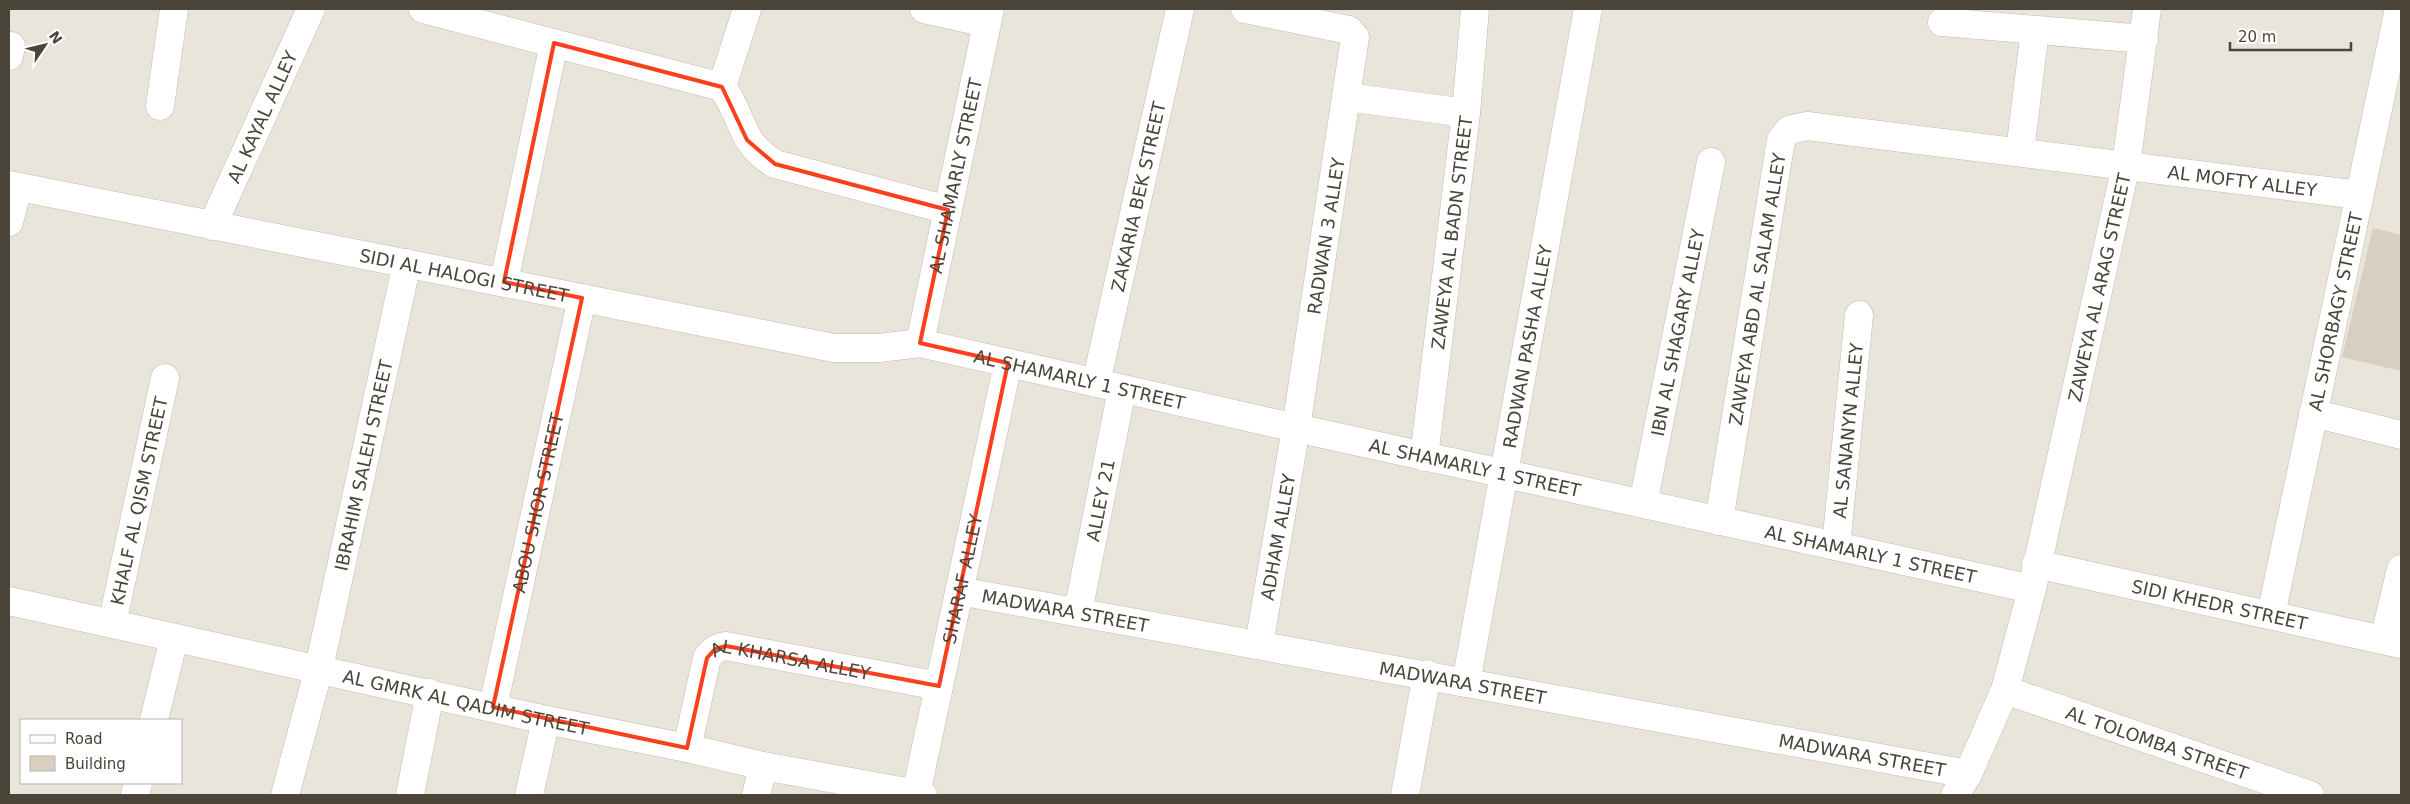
<svg xmlns="http://www.w3.org/2000/svg" width="2410" height="804" font-family="'DejaVu Sans',sans-serif">
<rect width="100%" height="100%" fill="#f6f3ec"/>
<path fill="#eae5da" fill-rule="evenodd" d="M9,9h2392v786h-2392zM21,720h160v63h-160z"/>
<path fill="#d8cfc1" d="M2373,228l28,7v136l-59,-14z"/>
<g fill="none" stroke-linecap="round" stroke-linejoin="round">
<g stroke="#c2bbae" stroke-width="29">
<g id="minor">
<path d="M423,9l299,78c23,32 16,54 53,77l173,46"/>
<path d="M924,9l63,14"/>
<path d="M1245,9l104,21 6,7 -59,391 -37,217"/>
<path d="M1942,22l202,17"/>
<path d="M9,56l2,-10"/>
<path d="M722,87l25,-78"/>
<path d="M1347,97l119,16"/>
<path d="M160,106l14,-97"/>
<path d="M2020,151l15,-121"/>
<path id="s1" d="M9,185l825,163h45l41,-5 376,85 736,161"/>
<path d="M9,222l9,-35"/>
<path id="s2" d="M212,226l99,-217"/>
<path d="M504,282l50,-239"/>
<path id="s3" d="M920,343l70,-334"/>
<path id="s4" d="M1096,383l84,-374"/>
<path d="M2313,413l88,22"/>
<path id="s5" d="M1424,457l42,-344 9,-104"/>
<path id="s6" d="M1643,504l68,-342"/>
<path id="s7" d="M1719,521l62,-381 8,-10 18,-4 552,69"/>
<path id="s8" d="M1836,546l23,-231"/>
<path id="s9" d="M2036,564l365,80"/>
<path id="s10" d="M959,591l1009,183"/>
<path id="s11" d="M9,601l537,119 141,28 76,18 160,29"/>
<path id="s12" d="M1078,612l44,-223"/>
<path id="s13" d="M2271,615l128,-606"/>
<path id="s14" d="M112,624l53,-246"/>
<path d="M2384,640l17,-71"/>
<path id="s15" d="M1466,683l122,-674"/>
<path id="s16" d="M2005,690l305,105"/>
<path id="s17" d="M493,707l89,-409"/>
<path d="M154,720l20,-82"/>
<path id="s18" d="M687,748l20,-90c5,-7 10,-11 19,-12l213,40"/>
<path id="s19" d="M916,794l92,-431"/>
<path d="M135,795l3,-12"/>
<path id="s20" d="M285,795l34,-127 88,-405"/>
<path d="M410,795l20,-102"/>
<path d="M529,795l17,-75"/>
<path d="M756,795l7,-29"/>
<path d="M1405,795l22,-121"/>
<path id="s21" d="M1955,795l13,-21 37,-84 27,-101 94,-424 21,-156"/>
</g>
</g>
<use href="#minor" stroke="#fff" stroke-width="28"/>
</g>
<path fill="none" stroke="#fc3f1d" stroke-width="4" stroke-linejoin="round" d="M554,43l168,44 25,53 28,24 173,46 -28,133 88,20 -69,323 -213,-40 -11,3 -8,9 -20,90 -194,-41 89,-409 -78,-16z"/>
<g text-anchor="middle" dominant-baseline="central" stroke-width="4" stroke-linejoin="round" paint-order="stroke">
<g font-size="18" fill="#4b4439" stroke="#fff">
<text stroke="none"><textPath href="#s2" startOffset="120">AL KAYAL ALLEY</textPath></text>
<text stroke="none"><textPath href="#s3" startOffset="171">AL SHAMARLY STREET</textPath></text>
<text stroke="none"><textPath href="#s7" startOffset="856">AL MOFTY ALLEY</textPath></text>
<text stroke="none"><textPath href="#s4" startOffset="191">ZAKARIA BEK STREET</textPath></text>
<text stroke="none"><textPath href="#s5" startOffset="226">ZAWEYA AL BADN STREET</textPath></text>
<text transform="translate(1326 236) rotate(-81)">RADWAN 3 ALLEY</text>
<text stroke="none"><textPath href="#s1" startOffset="464">SIDI AL HALOGI STREET</textPath></text>
<text stroke="none"><textPath href="#s21" startOffset="530">ZAWEYA AL ARAG STREET</textPath></text>
<text stroke="none"><textPath href="#s7" startOffset="235">ZAWEYA ABD AL SALAM ALLEY</textPath></text>
<text stroke="none"><textPath href="#s13" startOffset="310">AL SHORBAGY STREET</textPath></text>
<text stroke="none"><textPath href="#s6" startOffset="175">IBN AL SHAGARY ALLEY</textPath></text>
<text stroke="none"><textPath href="#s15" startOffset="342">RADWAN PASHA ALLEY</textPath></text>
<text stroke="none"><textPath href="#s1" startOffset="1091">AL SHAMARLY 1 STREET</textPath></text>
<text stroke="none"><textPath href="#s8" startOffset="116">AL SANANYN ALLEY</textPath></text>
<text stroke="none"><textPath href="#s20" startOffset="339">IBRAHIM SALEH STREET</textPath></text>
<text stroke="none"><textPath href="#s1" startOffset="1496">AL SHAMARLY 1 STREET</textPath></text>
<text stroke="none"><textPath href="#s14" startOffset="126">KHALF AL QISM STREET</textPath></text>
<text stroke="none"><textPath href="#s12" startOffset="114">ALLEY 21</textPath></text>
<text stroke="none"><textPath href="#s17" startOffset="209">ABOU SHOR STREET</textPath></text>
<text transform="translate(1278 537) rotate(-80)">ADHAM ALLEY</text>
<text stroke="none"><textPath href="#s1" startOffset="1901">AL SHAMARLY 1 STREET</textPath></text>
<text stroke="none"><textPath href="#s19" startOffset="220">SHARAF ALLEY</textPath></text>
<text stroke="none"><textPath href="#s9" startOffset="188">SIDI KHEDR STREET</textPath></text>
<text stroke="none"><textPath href="#s10" startOffset="108">MADWARA STREET</textPath></text>
<text stroke="none"><textPath href="#s18" startOffset="181">AL KHARSA ALLEY</textPath></text>
<text stroke="none"><textPath href="#s10" startOffset="512">MADWARA STREET</textPath></text>
<text stroke="none"><textPath href="#s11" startOffset="468">AL GMRK AL QADIM STREET</textPath></text>
<text stroke="none"><textPath href="#s16" startOffset="161">AL TOLOMBA STREET</textPath></text>
<text stroke="none"><textPath href="#s10" startOffset="918">MADWARA STREET</textPath></text>
</g>
</g>
<rect width="2410" height="804" fill="none" stroke="#4b4439" stroke-width="20"/>
<rect x="20" y="719" width="162" height="65" fill="#ffffff" stroke="#b7b4b0"/>
<rect x="30" y="735" width="25" height="8" fill="#ffffff" stroke="#b7b4b0"/>
<text x="65" y="744" font-size="15" fill="#4b4439">Road</text>
<rect x="30" y="756" width="25" height="15" fill="#d8cfc1" stroke="#b7b4b0"/>
<text x="65" y="769" font-size="15" fill="#4b4439">Building</text>
<g transform="translate(45 45) rotate(55)" stroke="#ffffff" stroke-width="4" paint-order="stroke">
<path d="M0-4L9 19L0 12L-9 19Z" fill="#4b4439"/>
<text y="-8" font-size="14" font-weight="bold" text-anchor="middle" fill="#4b4439">N</text>
</g>
<path d="M2230 42v8h121v-8" fill="none" stroke="#4b4439" stroke-width="2.5"/>
<text x="2238" y="42" font-size="15" fill="#4b4439" stroke="#ffffff" stroke-width="4" paint-order="stroke">20 m</text>
</svg>
